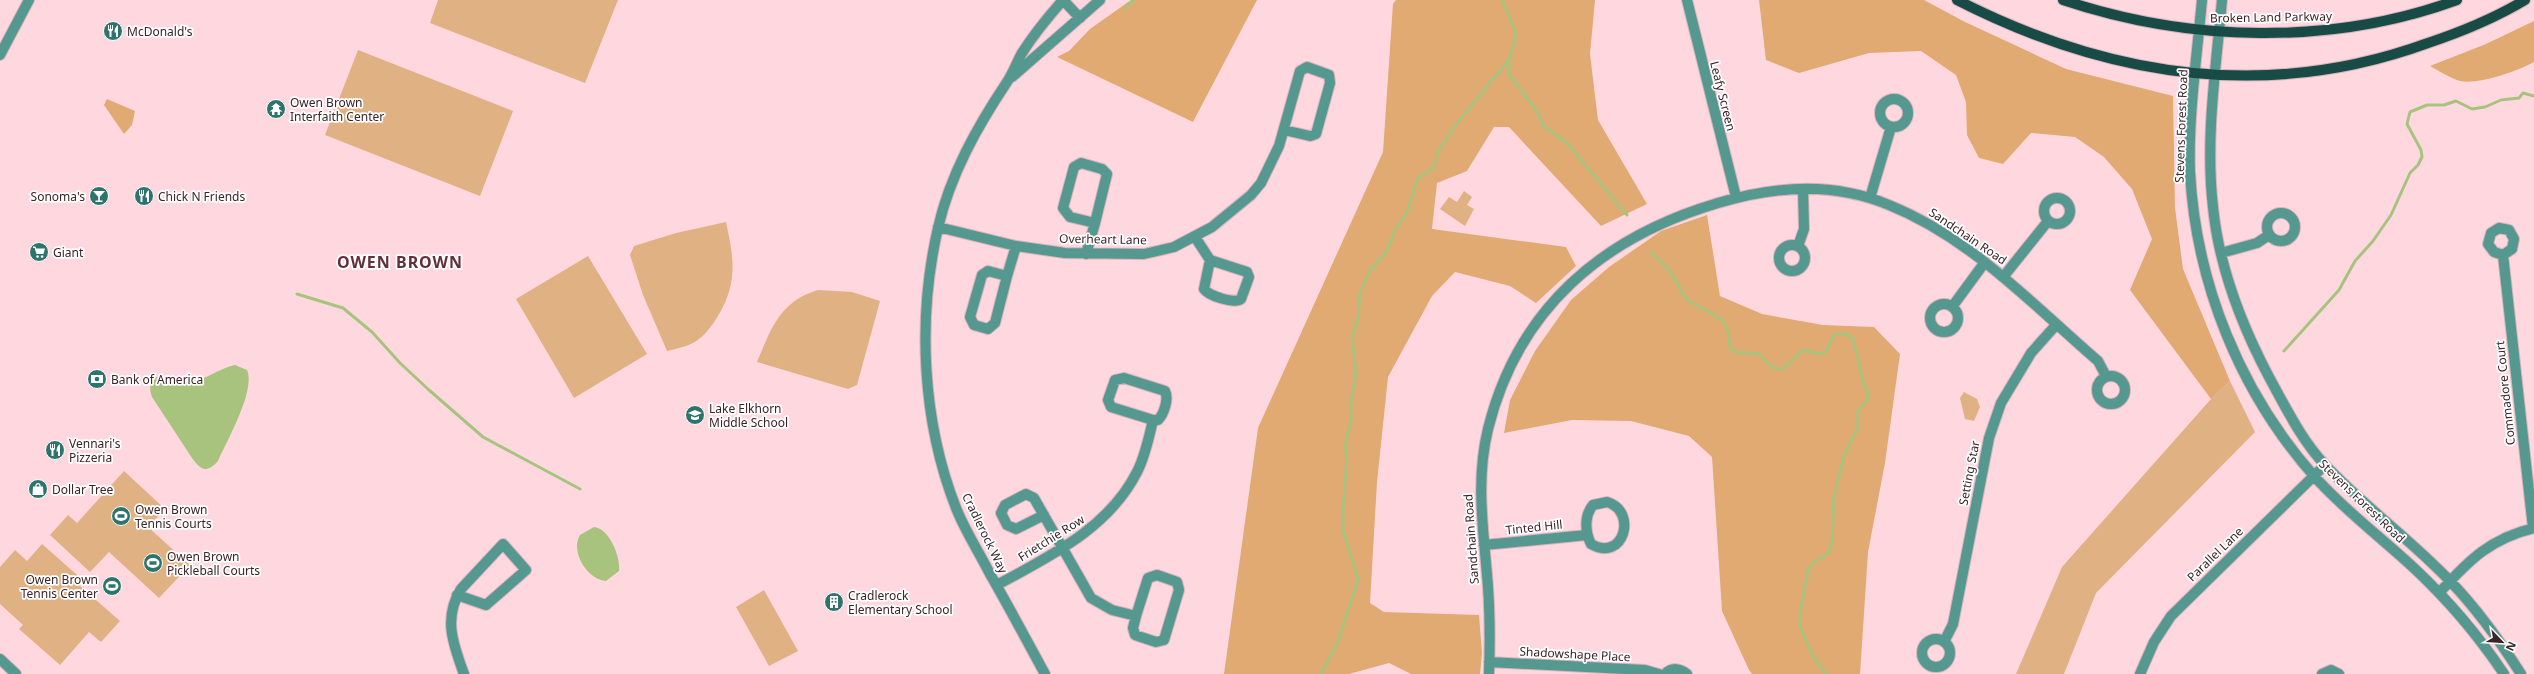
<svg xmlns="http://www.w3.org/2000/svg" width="2534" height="674" font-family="'Noto Sans',sans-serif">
<rect width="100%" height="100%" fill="#ffd8df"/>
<path fill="#e0b183" d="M438,0h180l-33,83 -155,-60z
M358,50l155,61 -33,85 -155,-61z
M1464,191l8,6 -5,8 7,4 -9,17 -25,-17 9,-12 8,5z
M726,222c8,37 12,60 -8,94 -6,10 -15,22 -25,27 -8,4 -18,6 -26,8l-24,-56 -13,-40 4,-9 42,-13z
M588,256l59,98 -73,44 -58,-99z
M818,290l34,2 28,9 -23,84 -9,4 -91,-27c14,-33 23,-61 61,-72z
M2230,381l25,51 -159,161 -32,81h-48l46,-107 149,-168z
M1964,392l13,7 3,8 -6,14 -9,-2 -5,-21z
M124,471l41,38 -17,18 42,38 -31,33 -50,-46 -19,20 -40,-37 18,-20 9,8z
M42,544l42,37 -4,5 40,35 -19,21 -12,-10 -29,33 -41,-36 4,-4 -23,-21v-37l15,-17 12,11z
M764,590l34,61 -29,15 -33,-59z"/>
<path fill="#e1aa72" d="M1131,0h126l-64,122 -136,-65 12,-6 21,-22z
M1396,0h199l-5,54 8,66 49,84 -46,22 -92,-99h-15l-27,44 -30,12 -5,46 134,18 10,19 -40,37 -26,-17 -55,-14 -23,24 -44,81 -11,105 -7,121 14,9 95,3 3,38 -2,21h-69l-22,-11 -40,11h-125l34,-246 125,-276 10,-148z
M1759,0h165l41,22 101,47 107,27 2,112 8,61 47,112 -19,18 -81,-109 22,-51 -20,-50 -28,-32 -29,-20 -44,-4 -28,31 -24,-6 -12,-23 -1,-33 -10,-27 -35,-24 -52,2 -70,20 -33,-13z
M2534,21v41c-16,9 -56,23 -74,19 -10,-3 -21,-10 -30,-15l56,-22z
M107,99l28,12 -3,14 -8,9 -20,-29z
M1707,215l13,81 42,18 61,11 51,2 26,27 -15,109 -17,89 -8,122h-108l-3,-4 -27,-59 -10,-154 -23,-21 -58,-15 -59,-1 -68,13 6,-33 25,-49 36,-51 38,-33 52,-36z"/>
<path fill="#a8c37e" d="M235,365l12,5c9,20 -20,71 -29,91 -12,13 -17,9 -26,-3l-40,-61c-2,-6 -4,-14 3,-19 9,-6 23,3 33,3 16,1 31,-13 47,-16z
M594,527c15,1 27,30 25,44l-13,10c-19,-1 -36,-30 -26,-46z"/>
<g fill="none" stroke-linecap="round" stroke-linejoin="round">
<path stroke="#a8c37e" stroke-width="3" d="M1502,0l13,30v10l-6,20v14l27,36 8,16 23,17 60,72
M1125,8l9,-8
M1651,252l19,19 16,28 37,21 5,11 2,15 4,6 25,2 15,14 9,1 20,-19 16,4 6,-1 9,-18 13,-1 6,5 11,46 4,6v8l-10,12v16l-14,29 -10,40 -2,46 -4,11 -16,11 -4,6 -8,44v12l13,30 13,18
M297,294l46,14 29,24 28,31 29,27 54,47 97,52
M2284,351l55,-61 16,-29 18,-20 18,-26 19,-42 8,-8 4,-8 -1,-7 -14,-26 3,-12 17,-7h17l12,-4 16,8 13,-2 16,-7 18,-2 4,-5 11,3
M1321,674l17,-32 20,-63 -15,-49v-18l4,-55 -2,-11 6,-25v-18l5,-30 -4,-35 6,-20 2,-25 11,-24 16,-18 9,-22 12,-19 10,-32 16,-10 4,-16 19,-29 52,-63"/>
<g stroke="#d8b4ba" stroke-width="12">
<path id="minor" d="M1063,0l17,18
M1687,0l49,197
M2202,0c-5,55 -14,118 -12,172 6,112 50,220 124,304 30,34 68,62 101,93 34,32 63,66 89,105
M2222,0c-6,68 -17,139 -9,207 6,61 28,117 56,170 17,31 33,64 57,89 39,41 85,74 124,115 27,28 50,60 71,93
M0,55l29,-55
M1012,77l88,-77
M1880 113a14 14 0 1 1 28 0a14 14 0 1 1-28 0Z
M1870,198l21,-71
M2044 211a13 13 0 1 1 26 0a13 13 0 1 1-26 0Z
M2267 227a14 14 0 1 1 28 0a14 14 0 1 1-28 0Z
M938,227l78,19 49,7 79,1 30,-7 38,-20 39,-32 10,-12 18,-37 21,-75 7,-4 22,8 1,8 -14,51 -6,2 -26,-6
M1195,237l15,23 37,12 2,5 -8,22c-7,5 -32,-3 -37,-10l6,-29
M1779 258a13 13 0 1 1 26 0a13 13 0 1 1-26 0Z
M1798,246l6,-17 -1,-40
M2221,253l36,-10 12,-8
M1086,254l9,-31 -25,-6 -7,-9 11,-41 7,-4 21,6 5,5 -12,49
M2503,255l-9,-3 -6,-8 3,-11 8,-5 10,2 5,9 -2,10 -9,6 30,273
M1007,276l-12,47 -7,6 -14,-4 -4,-8 12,-42 6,-4 19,5 9,-30
M2004,276l44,-55
M1930 318a14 14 0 1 1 28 0a14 14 0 1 1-28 0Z
M1952,307l33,-45
M2097 390a14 14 0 1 1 28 0a14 14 0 1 1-28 0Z
M1607,502c31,9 17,61 -16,42 -6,-12 -7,-28 2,-39z
M1044,515l-28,14 -9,-4 -6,-12 4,-8 21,-11 8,4 57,100 21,12 24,6 12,-38 9,-3 20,7 2,8 -15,50 -8,2 -21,-7 -2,-7 3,-12
M1484,545l103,-10
M997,585c53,-29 111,-56 140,-113 8,-15 12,-35 16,-52l-42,-13 -3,-7 7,-20 9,-2 41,13c4,8 -1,23 -7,29h-5
M2440,592c29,-32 51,-54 94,-64
M457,595l29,10 40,-35 -23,-26 -42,45c-18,29 -8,55 3,85
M1922 653a14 14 0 1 1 28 0a14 14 0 1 1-28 0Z
M1944,642l9,-18 36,-186 12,-35 30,-50 25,-28
M0,659l16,15
M1489,662l156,8 14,4
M1045,674c-18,-33 -36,-67 -55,-100 -11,-22 -25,-43 -34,-66 -34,-87 -39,-189 -18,-280 12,-53 39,-101 69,-146 6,-9 10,-20 15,-29 12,-19 26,-36 41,-53
M1489,674c1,-29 1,-58 -1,-87 -4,-54 -13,-105 0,-158 30,-121 115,-192 230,-226 56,-17 116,-21 171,2 82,33 143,99 209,156l8,15
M1665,674c7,-7 15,-6 22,0
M2140,674l14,-32 17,-26 154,-151
M2322,674l9,-4 8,4"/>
</g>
<g stroke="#d8b4ba" stroke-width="12">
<path id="major" d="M1957,0c151,77 309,102 471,43 33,-11 67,-25 97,-43
M2063,0c126,42 268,46 394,0"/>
</g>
<use href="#minor" stroke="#549890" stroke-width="10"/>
<use href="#major" stroke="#194b46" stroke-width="10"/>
</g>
<defs>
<g id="restaurant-disc" transform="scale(1)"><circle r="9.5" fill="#2d746d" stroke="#fff"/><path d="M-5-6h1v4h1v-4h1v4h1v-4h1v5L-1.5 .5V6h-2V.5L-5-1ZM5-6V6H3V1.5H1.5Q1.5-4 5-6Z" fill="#fff"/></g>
<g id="temple-disc" transform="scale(1)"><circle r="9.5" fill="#2d746d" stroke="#fff"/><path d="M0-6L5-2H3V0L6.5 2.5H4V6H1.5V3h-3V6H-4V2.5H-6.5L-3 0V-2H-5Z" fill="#fff"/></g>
<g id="bar-disc" transform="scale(1)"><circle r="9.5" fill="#2d746d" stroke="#fff"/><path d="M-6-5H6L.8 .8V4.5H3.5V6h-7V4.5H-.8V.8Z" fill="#fff"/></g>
<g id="supermarket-disc" transform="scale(1)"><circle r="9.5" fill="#2d746d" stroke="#fff"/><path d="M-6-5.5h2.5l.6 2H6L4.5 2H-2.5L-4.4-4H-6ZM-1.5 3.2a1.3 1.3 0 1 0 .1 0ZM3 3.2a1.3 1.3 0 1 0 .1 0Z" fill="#fff"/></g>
<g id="bank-disc" transform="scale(1)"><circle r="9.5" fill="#2d746d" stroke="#fff"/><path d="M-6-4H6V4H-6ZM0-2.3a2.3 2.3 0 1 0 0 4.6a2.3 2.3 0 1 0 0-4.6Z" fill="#fff"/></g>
<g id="school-disc" transform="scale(1)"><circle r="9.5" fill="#2d746d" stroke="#fff"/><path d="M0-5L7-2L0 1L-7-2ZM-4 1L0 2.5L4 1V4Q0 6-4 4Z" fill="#fff"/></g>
<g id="shop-disc" transform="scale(1)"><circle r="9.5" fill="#2d746d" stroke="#fff"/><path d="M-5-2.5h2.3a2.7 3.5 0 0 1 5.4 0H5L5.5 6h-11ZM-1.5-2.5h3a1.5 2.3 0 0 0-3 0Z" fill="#fff"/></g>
<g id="stadium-disc" transform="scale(1)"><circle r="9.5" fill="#2d746d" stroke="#fff"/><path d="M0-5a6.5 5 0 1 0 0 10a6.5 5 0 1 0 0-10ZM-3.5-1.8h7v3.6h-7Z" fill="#fff"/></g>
<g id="building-disc" transform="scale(1)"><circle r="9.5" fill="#2d746d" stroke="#fff"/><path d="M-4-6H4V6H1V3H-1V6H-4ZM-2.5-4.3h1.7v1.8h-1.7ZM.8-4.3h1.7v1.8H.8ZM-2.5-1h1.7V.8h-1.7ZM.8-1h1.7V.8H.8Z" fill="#fff"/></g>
</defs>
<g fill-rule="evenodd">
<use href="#restaurant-disc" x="113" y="31"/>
<use href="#temple-disc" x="276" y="109"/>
<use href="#bar-disc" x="99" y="196"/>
<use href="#restaurant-disc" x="144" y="196"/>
<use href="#supermarket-disc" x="39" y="252"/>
<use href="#bank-disc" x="97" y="379"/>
<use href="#school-disc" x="695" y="415"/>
<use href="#restaurant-disc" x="55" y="450"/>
<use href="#shop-disc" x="38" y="489"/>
<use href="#stadium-disc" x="121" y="516"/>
<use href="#stadium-disc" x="153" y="563"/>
<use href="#stadium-disc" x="112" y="586"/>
<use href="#building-disc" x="834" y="602"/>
</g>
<g text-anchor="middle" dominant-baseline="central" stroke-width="3.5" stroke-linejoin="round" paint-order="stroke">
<g font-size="12" fill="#3b2328" stroke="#fff">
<text transform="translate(2271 17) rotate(-1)">Broken Land Parkway</text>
<text transform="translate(1723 96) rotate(76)">Leafy Screen</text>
<text transform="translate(2181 126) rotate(-88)">Stevens Forest Road</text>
<text transform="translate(1968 236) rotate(34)">Sandchain Road</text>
<text transform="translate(1103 239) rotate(1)">Overheart Lane</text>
<text transform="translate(2505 393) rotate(-96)">Commadore Court</text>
<text transform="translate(1969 473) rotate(-79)">Setting Star</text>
<text transform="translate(2362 501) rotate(44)">Stevens Forest Road</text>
<text transform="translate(1534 527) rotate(-6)">Tinted Hill</text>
<text transform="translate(985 533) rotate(64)">Cradlerock Way</text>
<text transform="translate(1051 538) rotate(-32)">Frietchie Row</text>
<text transform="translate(1471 539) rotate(-94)">Sandchain Road</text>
<text transform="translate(2215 554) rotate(-44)">Parallel Lane</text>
<text transform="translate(1575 654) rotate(3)">Shadowshape Place</text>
</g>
<g font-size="12" fill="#3b2328" stroke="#fff" text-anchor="start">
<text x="127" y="31">McDonald's</text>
<text x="290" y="102">Owen Brown<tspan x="290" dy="14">Interfaith Center</tspan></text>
<text x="85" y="196" text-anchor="end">Sonoma's</text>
<text x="158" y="196">Chick N Friends</text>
<text x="53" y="252">Giant</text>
<text x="111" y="379">Bank of America</text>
<text x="709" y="408">Lake Elkhorn<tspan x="709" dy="14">Middle School</tspan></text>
<text x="69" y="443">Vennari's<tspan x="69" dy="14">Pizzeria</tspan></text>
<text x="52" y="489">Dollar Tree</text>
<text x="135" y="509">Owen Brown<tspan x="135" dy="14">Tennis Courts</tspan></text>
<text x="167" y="556">Owen Brown<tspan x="167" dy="14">Pickleball Courts</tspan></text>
<text x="98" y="579" text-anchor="end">Owen Brown<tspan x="98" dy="14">Tennis Center</tspan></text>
<text x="848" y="595">Cradlerock<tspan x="848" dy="14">Elementary School</tspan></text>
</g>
<g font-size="16" font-weight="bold" letter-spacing="1" fill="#62303c" stroke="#fff">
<text x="400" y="262">OWEN BROWN</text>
</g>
</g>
<g transform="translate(2502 642) rotate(115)" stroke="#ffffff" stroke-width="3" paint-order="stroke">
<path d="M0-3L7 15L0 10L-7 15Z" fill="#3b2328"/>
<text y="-6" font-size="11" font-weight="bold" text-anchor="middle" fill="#3b2328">N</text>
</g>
</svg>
